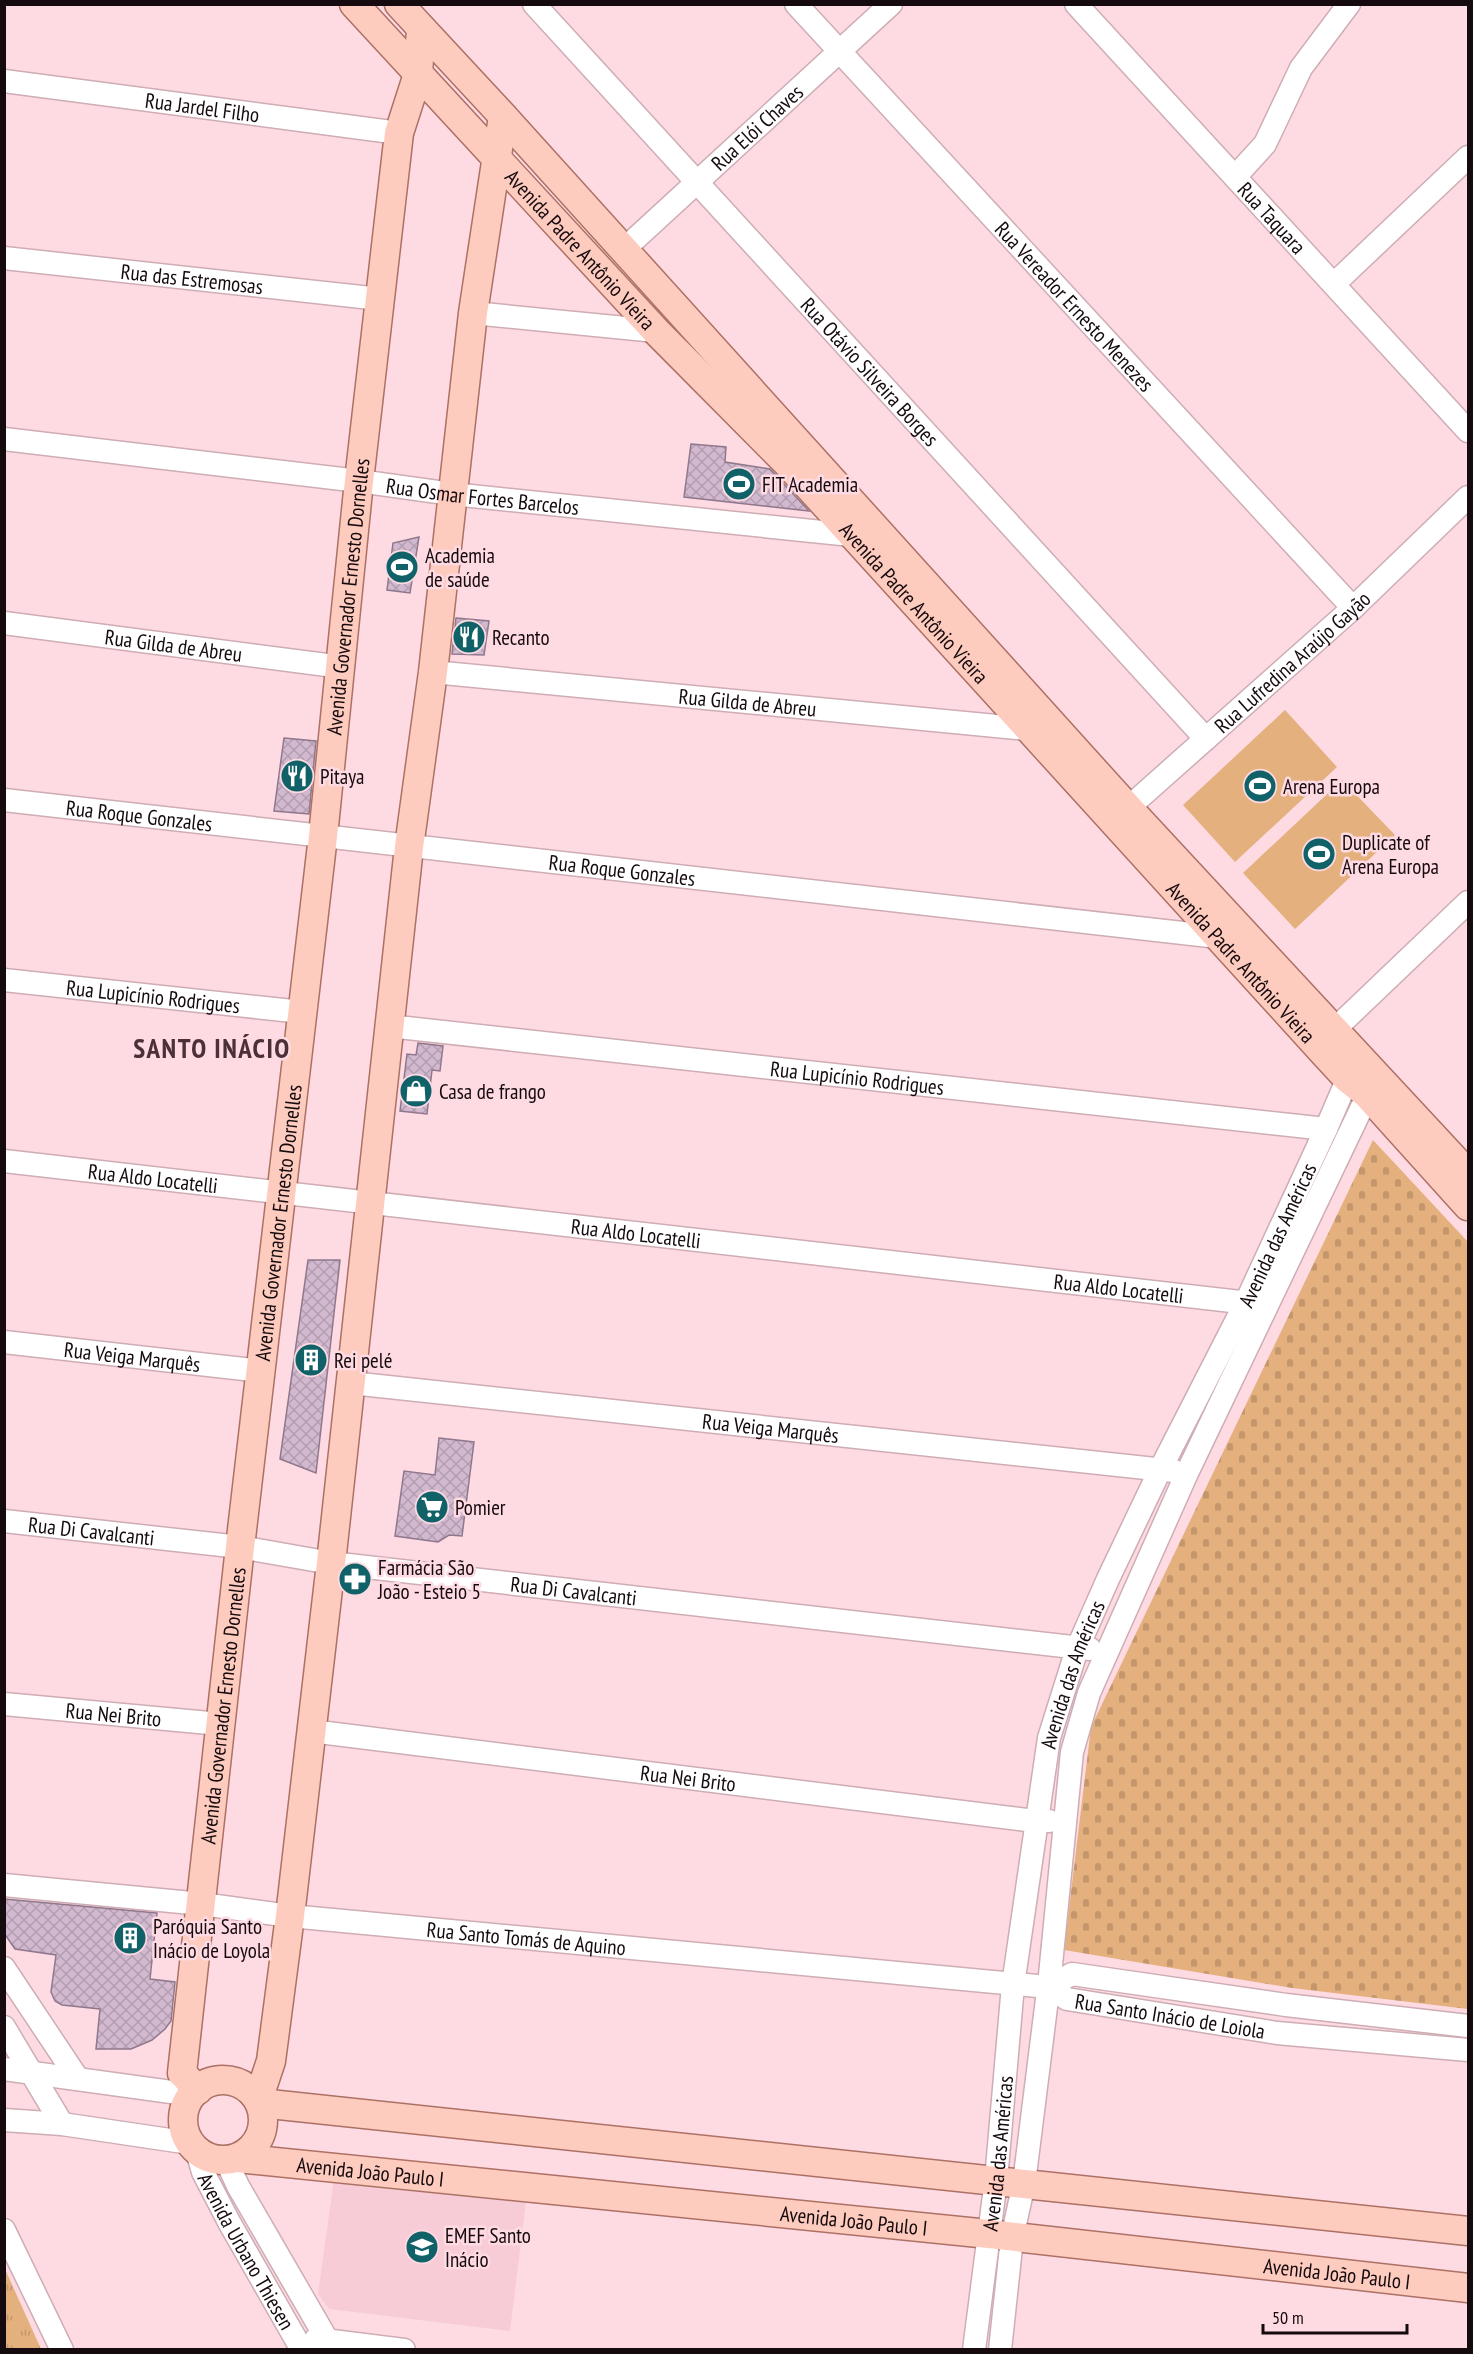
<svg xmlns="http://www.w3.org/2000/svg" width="1473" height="2354" font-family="'PT Sans Narrow',sans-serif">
<defs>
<pattern id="grass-tufts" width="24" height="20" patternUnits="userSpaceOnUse" patternTransform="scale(1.5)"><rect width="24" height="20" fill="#e4b07d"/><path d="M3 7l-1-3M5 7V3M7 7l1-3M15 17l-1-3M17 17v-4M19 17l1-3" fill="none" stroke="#c3966b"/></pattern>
<pattern id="cemetery-stones" width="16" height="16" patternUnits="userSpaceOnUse" patternTransform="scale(1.5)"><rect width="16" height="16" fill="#e4b07d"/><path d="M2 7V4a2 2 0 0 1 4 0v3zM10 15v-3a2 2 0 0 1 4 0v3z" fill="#c3966b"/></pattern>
<pattern id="building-cross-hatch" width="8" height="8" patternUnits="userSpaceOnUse" patternTransform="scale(1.5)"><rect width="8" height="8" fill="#d2b9cf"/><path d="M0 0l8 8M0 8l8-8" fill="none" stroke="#b39eb1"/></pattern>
</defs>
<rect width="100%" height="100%" fill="#fedae3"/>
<path fill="#f7ccd6" d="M334,2179l192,22 -16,130 -181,-22 -11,-15z"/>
<path fill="url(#grass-tufts)" d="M5,2269l36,80h-36z"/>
<path fill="url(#cemetery-stones)" d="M1373,1140l95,102v767l-176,-21 -228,-38 27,-223z"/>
<path fill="#e4b07d" d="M1285,710l52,57 -102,95 -52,-57z
M1342,780l53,55 -100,94 -52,-56z"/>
<path fill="url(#building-cross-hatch)" stroke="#90788c" stroke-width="1.5" d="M691,444l35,3 -1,15 45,7 39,42 -125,-14z
M419,537l-9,56 -23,-3 6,-47z
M456,618l33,3 -5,34 -32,-1z
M284,738l32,3 -7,73 -35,-3z
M418,1043l25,3 -3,25 -8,-1 -5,44 -27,-3 7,-57 9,1z
M308,1260h32l-24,213 -36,-14z
M439,1438l35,4 -12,94 -13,-1 -11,7 -43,-6 9,-65 31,4z
M4,1899l153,14 -7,66 25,3 -4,39 -6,8 -13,11 -21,9h-35l4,-40 -38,-4 -7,-4 -4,-9 5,-37 -41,-6 -11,-16z"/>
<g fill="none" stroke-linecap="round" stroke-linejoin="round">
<g stroke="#ceadb4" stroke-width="25">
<g id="minor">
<path id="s1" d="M534,4l672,735"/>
<path id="s2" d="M796,4l557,604"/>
<path id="s3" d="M1076,4l392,427"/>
<path id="s4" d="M4,81l395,52"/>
<path d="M1235,177l30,-33 36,-76 48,-64"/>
<path id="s5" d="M622,251l269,-247"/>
<path id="s6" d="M4,258l376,41"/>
<path d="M1334,284l134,-127"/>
<path d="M473,313l183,18"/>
<path id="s7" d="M4,439l355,42 93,13 409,42"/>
<path id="s8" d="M4,623l338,44"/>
<path id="s9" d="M433,672l605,58"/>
<path id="s10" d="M4,800l1214,137 6,-5"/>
<path id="s11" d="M1119,819l9,-11 225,-200 115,-111"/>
<path id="s12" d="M4,980l298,32"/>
<path id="s13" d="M389,1026l937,103"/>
<path d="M1326,1045l9,-16 133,-127"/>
<path id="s14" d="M4,1161l1254,143"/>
<path id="s15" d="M4,1342l257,29"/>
<path id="s16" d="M351,1383l823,88"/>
<path id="s17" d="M4,1521l236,26 91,16 759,86"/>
<path id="s18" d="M4,1704l216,20"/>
<path id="s19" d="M311,1731l724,90h14"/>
<path id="s20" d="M4,1885l198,19 88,12 758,71 19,12 210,34 191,17"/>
<path d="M4,1968l74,111"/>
<path d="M1048,1987l24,-13 214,31 182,21"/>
<path d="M4,2027l58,97"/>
<path d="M4,2069l189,26"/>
<path d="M4,2120l58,4 128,19"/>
<path id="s21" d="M197,2151l6,21 26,50 73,128"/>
<path d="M226,2160l12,26 95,164"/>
<path d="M4,2230l58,120"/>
<path d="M316,2339l88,11"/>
<path id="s22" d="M974,2350l22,-170 17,-195 36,-247 28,-89 31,-70 52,-109 86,-168 80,-173 28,-65"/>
<path d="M1000,2350l12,-112 12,-55 26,-208 22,-223 17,-59 98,-220 187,-391"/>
</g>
</g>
<g stroke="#ac7165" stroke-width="31">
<g id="major">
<path id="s23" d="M354,4l302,327 133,134 534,587 24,26 20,16 101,112"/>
<path d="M399,4l104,112 625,692 340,366"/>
<circle cx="223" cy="2120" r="40"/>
<path id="s24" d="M198,2090l-16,-17 58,-526 83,-711 36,-355 40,-348 19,-59 3,-45"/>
<path d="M258,2100l13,-39 19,-145 41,-353 78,-716 24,-175 40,-359 30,-197"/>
<path d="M260,2103l1208,128"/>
<path id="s25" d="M237,2158l752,76 479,54"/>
</g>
</g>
<use href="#minor" stroke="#fff" stroke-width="22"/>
<use href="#major" stroke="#fecbbf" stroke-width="28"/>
</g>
<defs>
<g id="stadium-disc" transform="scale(1.725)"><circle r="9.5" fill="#116169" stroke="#fedae3"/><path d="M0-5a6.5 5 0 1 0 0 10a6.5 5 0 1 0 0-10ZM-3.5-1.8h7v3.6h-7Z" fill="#fff"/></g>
<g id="restaurant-disc" transform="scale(1.725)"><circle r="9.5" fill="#116169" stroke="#fedae3"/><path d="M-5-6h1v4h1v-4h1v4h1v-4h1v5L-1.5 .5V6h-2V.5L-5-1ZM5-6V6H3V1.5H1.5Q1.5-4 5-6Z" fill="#fff"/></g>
<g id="shop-disc" transform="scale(1.725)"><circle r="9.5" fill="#116169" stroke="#fedae3"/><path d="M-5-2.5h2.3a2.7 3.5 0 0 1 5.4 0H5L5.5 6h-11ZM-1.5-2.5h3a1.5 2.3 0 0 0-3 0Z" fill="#fff"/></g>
<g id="building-disc" transform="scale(1.725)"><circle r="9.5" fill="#116169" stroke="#fedae3"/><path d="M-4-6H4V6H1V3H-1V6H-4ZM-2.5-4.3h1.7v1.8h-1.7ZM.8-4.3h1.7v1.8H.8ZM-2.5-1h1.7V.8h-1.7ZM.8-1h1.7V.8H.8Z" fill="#fff"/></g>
<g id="supermarket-disc" transform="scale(1.725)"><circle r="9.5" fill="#116169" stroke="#fedae3"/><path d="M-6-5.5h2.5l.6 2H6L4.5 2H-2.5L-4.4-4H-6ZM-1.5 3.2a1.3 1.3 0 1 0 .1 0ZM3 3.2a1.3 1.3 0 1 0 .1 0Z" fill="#fff"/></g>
<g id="pharmacy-disc" transform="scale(1.725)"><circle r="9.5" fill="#116169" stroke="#fedae3"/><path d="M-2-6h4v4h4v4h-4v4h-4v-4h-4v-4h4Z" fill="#fff"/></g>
<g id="school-disc" transform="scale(1.725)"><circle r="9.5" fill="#116169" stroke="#fedae3"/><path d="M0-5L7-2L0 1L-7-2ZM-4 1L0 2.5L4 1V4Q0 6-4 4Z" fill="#fff"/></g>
</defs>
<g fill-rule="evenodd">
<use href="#stadium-disc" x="739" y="484"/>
<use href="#stadium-disc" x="402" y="567"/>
<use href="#restaurant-disc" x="469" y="637"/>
<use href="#restaurant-disc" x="297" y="776"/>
<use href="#stadium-disc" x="1260" y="786"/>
<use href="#stadium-disc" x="1319" y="854"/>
<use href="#shop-disc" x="416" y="1091"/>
<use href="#building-disc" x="311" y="1360"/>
<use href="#supermarket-disc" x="432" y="1507"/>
<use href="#pharmacy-disc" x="355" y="1579"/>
<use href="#building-disc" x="130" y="1938"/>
<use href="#school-disc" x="422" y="2247"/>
</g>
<g text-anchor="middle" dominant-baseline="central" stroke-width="5" stroke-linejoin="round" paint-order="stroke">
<g font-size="21" fill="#150a0d" stroke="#fedae3">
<text stroke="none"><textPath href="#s4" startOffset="200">Rua Jardel Filho</textPath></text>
<text stroke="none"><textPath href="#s5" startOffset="183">Rua Elói Chaves</textPath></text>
<text stroke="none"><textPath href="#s3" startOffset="290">Rua Taquara</textPath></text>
<text stroke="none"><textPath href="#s23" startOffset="334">Avenida Padre Antônio Vieira</textPath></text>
<text stroke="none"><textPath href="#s6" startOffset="189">Rua das Estremosas</textPath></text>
<text stroke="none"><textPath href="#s2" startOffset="411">Rua Vereador Ernesto Menezes</textPath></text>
<text stroke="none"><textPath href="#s1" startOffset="498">Rua Otávio Silveira Borges</textPath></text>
<text stroke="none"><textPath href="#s7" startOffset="482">Rua Osmar Fortes Barcelos</textPath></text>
<text stroke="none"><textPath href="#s24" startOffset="1509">Avenida Governador Ernesto Dornelles</textPath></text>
<text stroke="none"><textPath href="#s23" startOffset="820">Avenida Padre Antônio Vieira</textPath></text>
<text stroke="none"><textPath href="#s8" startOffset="171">Rua Gilda de Abreu</textPath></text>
<text stroke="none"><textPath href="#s11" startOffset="234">Rua Lufredina Araújo Gayão</textPath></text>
<text stroke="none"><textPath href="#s9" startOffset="316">Rua Gilda de Abreu</textPath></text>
<text stroke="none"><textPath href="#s10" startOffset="136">Rua Roque Gonzales</textPath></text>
<text stroke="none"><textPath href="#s10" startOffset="622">Rua Roque Gonzales</textPath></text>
<text stroke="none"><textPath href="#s23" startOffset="1306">Avenida Padre Antônio Vieira</textPath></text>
<text stroke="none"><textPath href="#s12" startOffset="150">Rua Lupicínio Rodrigues</textPath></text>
<text stroke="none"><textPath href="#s13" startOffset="471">Rua Lupicínio Rodrigues</textPath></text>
<text stroke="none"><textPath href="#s14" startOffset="150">Rua Aldo Locatelli</textPath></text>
<text stroke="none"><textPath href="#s24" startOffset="879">Avenida Governador Ernesto Dornelles</textPath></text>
<text stroke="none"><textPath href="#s14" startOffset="636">Rua Aldo Locatelli</textPath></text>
<text stroke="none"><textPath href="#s22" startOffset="1170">Avenida das Américas</textPath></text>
<text stroke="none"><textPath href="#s14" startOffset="1122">Rua Aldo Locatelli</textPath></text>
<text stroke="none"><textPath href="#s15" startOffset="129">Rua Veiga Marquês</textPath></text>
<text stroke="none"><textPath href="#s16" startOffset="422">Rua Veiga Marquês</textPath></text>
<text stroke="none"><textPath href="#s17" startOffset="88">Rua Di Cavalcanti</textPath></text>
<text stroke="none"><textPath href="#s17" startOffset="574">Rua Di Cavalcanti</textPath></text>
<text stroke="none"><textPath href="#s22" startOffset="684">Avenida das Américas</textPath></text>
<text stroke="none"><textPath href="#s24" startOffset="393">Avenida Governador Ernesto Dornelles</textPath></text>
<text stroke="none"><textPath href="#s18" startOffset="110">Rua Nei Brito</textPath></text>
<text stroke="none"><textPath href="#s19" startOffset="380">Rua Nei Brito</textPath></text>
<text stroke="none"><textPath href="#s20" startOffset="525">Rua Santo Tomás de Aquino</textPath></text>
<text stroke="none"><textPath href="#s20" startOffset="1176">Rua Santo Inácio de Loiola</textPath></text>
<text stroke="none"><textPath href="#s22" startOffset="198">Avenida das Américas</textPath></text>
<text stroke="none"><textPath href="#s25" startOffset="134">Avenida João Paulo I</textPath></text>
<text stroke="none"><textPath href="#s25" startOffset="620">Avenida João Paulo I</textPath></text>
<text stroke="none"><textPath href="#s21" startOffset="112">Avenida Urbano Thiesen</textPath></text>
<text stroke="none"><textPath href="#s25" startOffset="1106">Avenida João Paulo I</textPath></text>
</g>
<g font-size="21" fill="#150a0d" stroke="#fedae3" text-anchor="start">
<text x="762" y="484">FIT Academia</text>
<text x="425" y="555">Academia<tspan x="425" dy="24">de saúde</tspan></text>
<text x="492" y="637">Recanto</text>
<text x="320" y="776">Pitaya</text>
<text x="1283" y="786">Arena Europa</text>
<text x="1342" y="842">Duplicate of<tspan x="1342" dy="24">Arena Europa</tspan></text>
<text x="439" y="1091">Casa de frango</text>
<text x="334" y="1360">Rei pelé</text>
<text x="455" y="1507">Pomier</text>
<text x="378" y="1567">Farmácia São<tspan x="378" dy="24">João - Esteio 5</tspan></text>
<text x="153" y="1926">Paróquia Santo<tspan x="153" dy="24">Inácio de Loyola</tspan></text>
<text x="445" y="2235">EMEF Santo<tspan x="445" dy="24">Inácio</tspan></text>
</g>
<g font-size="27" font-weight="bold" letter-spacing="1.5" fill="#4b3037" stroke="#fedae3">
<text x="212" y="1048">SANTO INÁCIO</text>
</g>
</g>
<rect width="1473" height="2354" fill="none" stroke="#150a0d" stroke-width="12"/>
<path d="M1263 2324v9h144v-9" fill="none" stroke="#150a0d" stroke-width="3"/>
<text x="1272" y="2324" font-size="18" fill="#150a0d" stroke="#fedae3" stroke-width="4.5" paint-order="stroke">50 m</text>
</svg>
